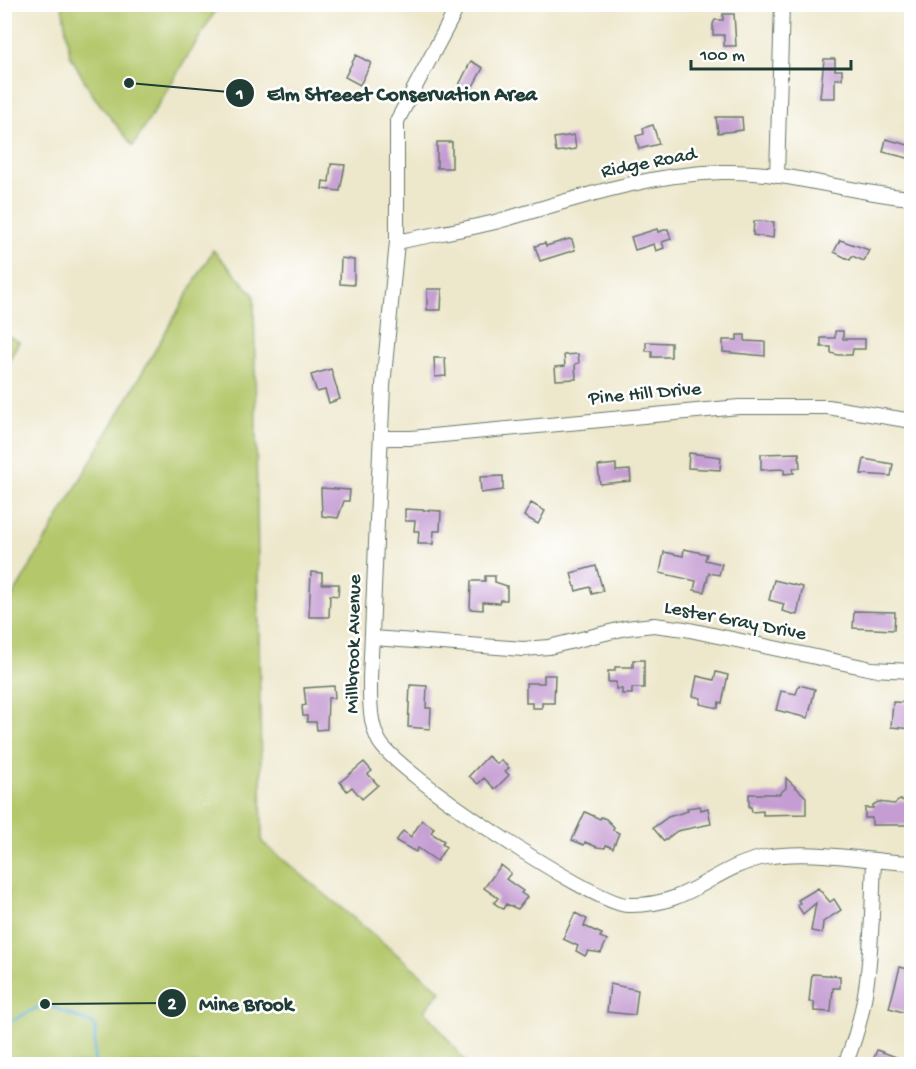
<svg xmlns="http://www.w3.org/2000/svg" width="916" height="1069" font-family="'Gochi Hand',sans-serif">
<rect width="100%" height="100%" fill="#fff"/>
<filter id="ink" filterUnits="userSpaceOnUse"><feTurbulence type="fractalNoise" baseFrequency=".0167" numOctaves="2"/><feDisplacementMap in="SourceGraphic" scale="12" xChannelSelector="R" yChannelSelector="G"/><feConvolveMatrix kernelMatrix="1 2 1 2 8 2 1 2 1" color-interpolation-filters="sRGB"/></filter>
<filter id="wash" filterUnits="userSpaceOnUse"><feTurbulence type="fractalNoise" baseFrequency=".008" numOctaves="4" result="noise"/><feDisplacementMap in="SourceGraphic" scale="24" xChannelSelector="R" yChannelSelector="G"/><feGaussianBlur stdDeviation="1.35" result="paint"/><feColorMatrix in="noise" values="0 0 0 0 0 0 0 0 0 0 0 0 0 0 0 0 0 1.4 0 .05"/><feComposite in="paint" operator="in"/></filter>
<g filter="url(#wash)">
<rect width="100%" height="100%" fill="#ede7cb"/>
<path fill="#b4c76a" stroke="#6a824f" stroke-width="1.5" d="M62,5h157l-86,141 -41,-52 -22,-39z
M213,250l41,45 8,547 179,149 -16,19 42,54h-462v-454z
M5,334l14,8 -14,26z"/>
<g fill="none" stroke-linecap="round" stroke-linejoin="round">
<path stroke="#52aacf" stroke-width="3" d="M4,1014l5,8 36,-18 50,21 -1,39"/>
</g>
<g id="blocks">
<path fill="#c59dd3" d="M723,14h11l2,32h-12v-11h-11v-11l2,-4h8z
M356,55l15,8 -11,22 -15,-8z
M824,59h11v11h7v9h-7v19h-15z
M471,61l12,7 -16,29 -11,-6z
M716,117h26l1,13 -25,3z
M653,125l6,19 -20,5 -3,-13 8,-2 -1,-6z
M574,135l2,14 -20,3 -2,-14z
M886,139l26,7v13l-29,-7z
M437,142h15v26h-15z
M331,164l14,1 -5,26 -18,-2 1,-8 6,1z
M754,221l20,1 -1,16 -20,-3z
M657,229l1,3 10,-3 3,10 -9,3 2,6 -8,3 -2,-7 -19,6 -4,-13z
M569,239l3,1 3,10 -35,11 -5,-15 10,-3 1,3z
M840,240l29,10 -5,11 -12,-5 -2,4 -16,-8z
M341,258l13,2v25l-14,-1z
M427,289h15l-1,21h-14z
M835,331h8v8h22v10h-12l-1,6h-14l-7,-2v-6h-10v-9h14z
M737,335h8v6l20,1v14l-42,-4v-12h14z
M646,342l25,1v14h-19v-6h-6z
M578,354l1,9 -4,1 1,15 -20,1 -1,-13 10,-1 -1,-11z
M434,358h11l1,18 -11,1z
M331,369l9,30 -11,4 -4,-13 -8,2 -6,-17z
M689,453l32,4 -1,13 -32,-2z
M799,453l1,15h-7l1,5 -10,1v-5l-23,1v-16z
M864,459l29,5 -2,12 -30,-2z
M616,464v7l14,-1 1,11 -31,3 -2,-18z
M503,476v14l-22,3 -1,-16z
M321,488l29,2 -1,11h-5l-6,17 -16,-2z
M531,503l14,8 -7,13 -14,-8z
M405,509l36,2 -1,20h-6l-1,13h-15l1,-13h-5l1,-10h-10z
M684,549l23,5 -2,6 17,4 -3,11 -10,-2 -5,19 -10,-2 2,-9 -36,-8 4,-21 19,4z
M596,566l7,25 -11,3 -2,-7 -14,4 -5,-18z
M311,572l11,1v11h17l-1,12 -8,-1 -1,22h-20z
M485,576h10v6l12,4v14h-7l-1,3 -16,-1v8l-13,-1 1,-28h14z
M774,580l29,7 -6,28 -15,-4 2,-7 -15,-4z
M854,611l41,1 -1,18 -41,-2z
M633,660h11v28h-12v6h-10v-5h-6v-7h-8v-11h7v-4h18z
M716,672l12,3 -6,28 -3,-1 -1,6 -18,-4 1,-6 -8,-2 4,-20 17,4z
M544,675h11l-1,28h-12v5h-10v-5h-6v-20h18z
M410,685l17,1 -1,22h5l-1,21 -22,-2z
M799,685l16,4 -7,29 -32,-8 5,-19 15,3z
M334,686l1,12h-7l-1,31 -10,1 -1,-8h-9v-6h-4l-1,-10 4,-1 -2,-17z
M893,702l19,1v26l-21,-2z
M488,756l9,8 4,-4 8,8 -4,3 4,4 -14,14 -11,-11 -6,6 -9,-8z
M364,762l8,9 -4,3 10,11 -16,14 -10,-12 -5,4 -7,-9z
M786,778l20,19v17l-43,1v-4l-11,1 -1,-5h-2v-13h30l7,-6z
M900,800l12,2v20l-5,3h-35v-7h-7v-10h8v-3l5,-3 16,2z
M700,806l1,4 7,-2 3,16 -34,7 -13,10 -11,-13 15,-11 20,-6 -1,-3z
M585,812l15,7 1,-2 5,2 8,8 -1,3 6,3 -6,15 -7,-3 -1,3 -8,-1 -12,-5 -1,3 -12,-5z
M422,820l12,8 -3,5 13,8 -2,3 4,3 -9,14 -19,-13 -2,4 -20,-11 7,-10 8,6z
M501,865l10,8 -5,6 17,12 -2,2 6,4 -9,12 -12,-5 -3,5 -9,-6 4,-5 -14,-10z
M818,888l12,14 4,-3 7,11 -18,12 -1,11 -11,-2 5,-28 -13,11 -6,-9 3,-2 -2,-3z
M575,913l12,6 -3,7 18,8 -2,3 7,3 -6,13 -13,-2 -3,5 -9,-5 2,-5 -15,-7z
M900,967l12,3v24l-6,19 -17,-5z
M812,974l28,2v12h-7l-2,24 -17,-1v-9h-5z
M610,984l28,6 -3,25 -28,-3z
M877,1050l19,7 -3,8h-22z"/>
</g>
</g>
<g filter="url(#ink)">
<use href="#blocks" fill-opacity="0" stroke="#677869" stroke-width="1.5"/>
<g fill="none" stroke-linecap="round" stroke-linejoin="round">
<g stroke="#677869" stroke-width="16">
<path id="minor" d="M459,4l-62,117v121l-14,144 -13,292c0,21 -1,44 9,63 16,31 213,162 248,164 64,2 85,-38 139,-48 45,-8 100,4 146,6
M777,176l5,-172
M397,242c32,-7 66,-12 98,-20 74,-21 149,-48 227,-50 64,-2 126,21 190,26
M382,438h29l328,-31h89l84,14
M373,638l150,11 26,-2 77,-19 28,-3 31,4 187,40 40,2
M845,1064c28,-64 26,-134 29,-203"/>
</g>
<use href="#minor" stroke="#fff" stroke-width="14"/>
</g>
</g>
<g text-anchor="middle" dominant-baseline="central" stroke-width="5" stroke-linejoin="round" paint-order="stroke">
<g font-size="20" fill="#1f3d34" stroke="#fff">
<text transform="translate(649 164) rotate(-11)">Ridge Road</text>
<text transform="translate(645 395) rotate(-5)">Pine Hill Drive</text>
<text transform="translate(735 622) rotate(11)">Lester Gray Drive</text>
<text transform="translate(355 644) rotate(-89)">Millbrook Avenue</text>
</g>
</g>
<path fill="none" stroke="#1f3d34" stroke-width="2" d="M129 83L240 93M45 1004L172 1003"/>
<g fill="#1f3d34" stroke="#fff" stroke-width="2">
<circle cx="129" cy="83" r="6"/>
<circle cx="45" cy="1004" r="6"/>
<circle cx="240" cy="93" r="15"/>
<circle cx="172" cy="1003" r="15"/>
</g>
<g font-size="18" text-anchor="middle" font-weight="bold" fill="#fff">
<text x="240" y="99">1</text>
<text x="172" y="1009">2</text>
</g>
<g font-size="21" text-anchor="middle" font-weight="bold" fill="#1f3d34" stroke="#fff" stroke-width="5" stroke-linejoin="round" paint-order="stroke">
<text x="402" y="100">Elm Streeet Conservation Area</text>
<text x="246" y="1010">Mine Brook</text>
</g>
<rect width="916" height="1069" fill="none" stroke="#fff" stroke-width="24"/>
<path d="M691 60v9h160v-9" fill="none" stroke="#1f3d34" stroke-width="3"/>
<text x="700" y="60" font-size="18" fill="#1f3d34" stroke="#ffffff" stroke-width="4.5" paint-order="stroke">100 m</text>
</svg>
